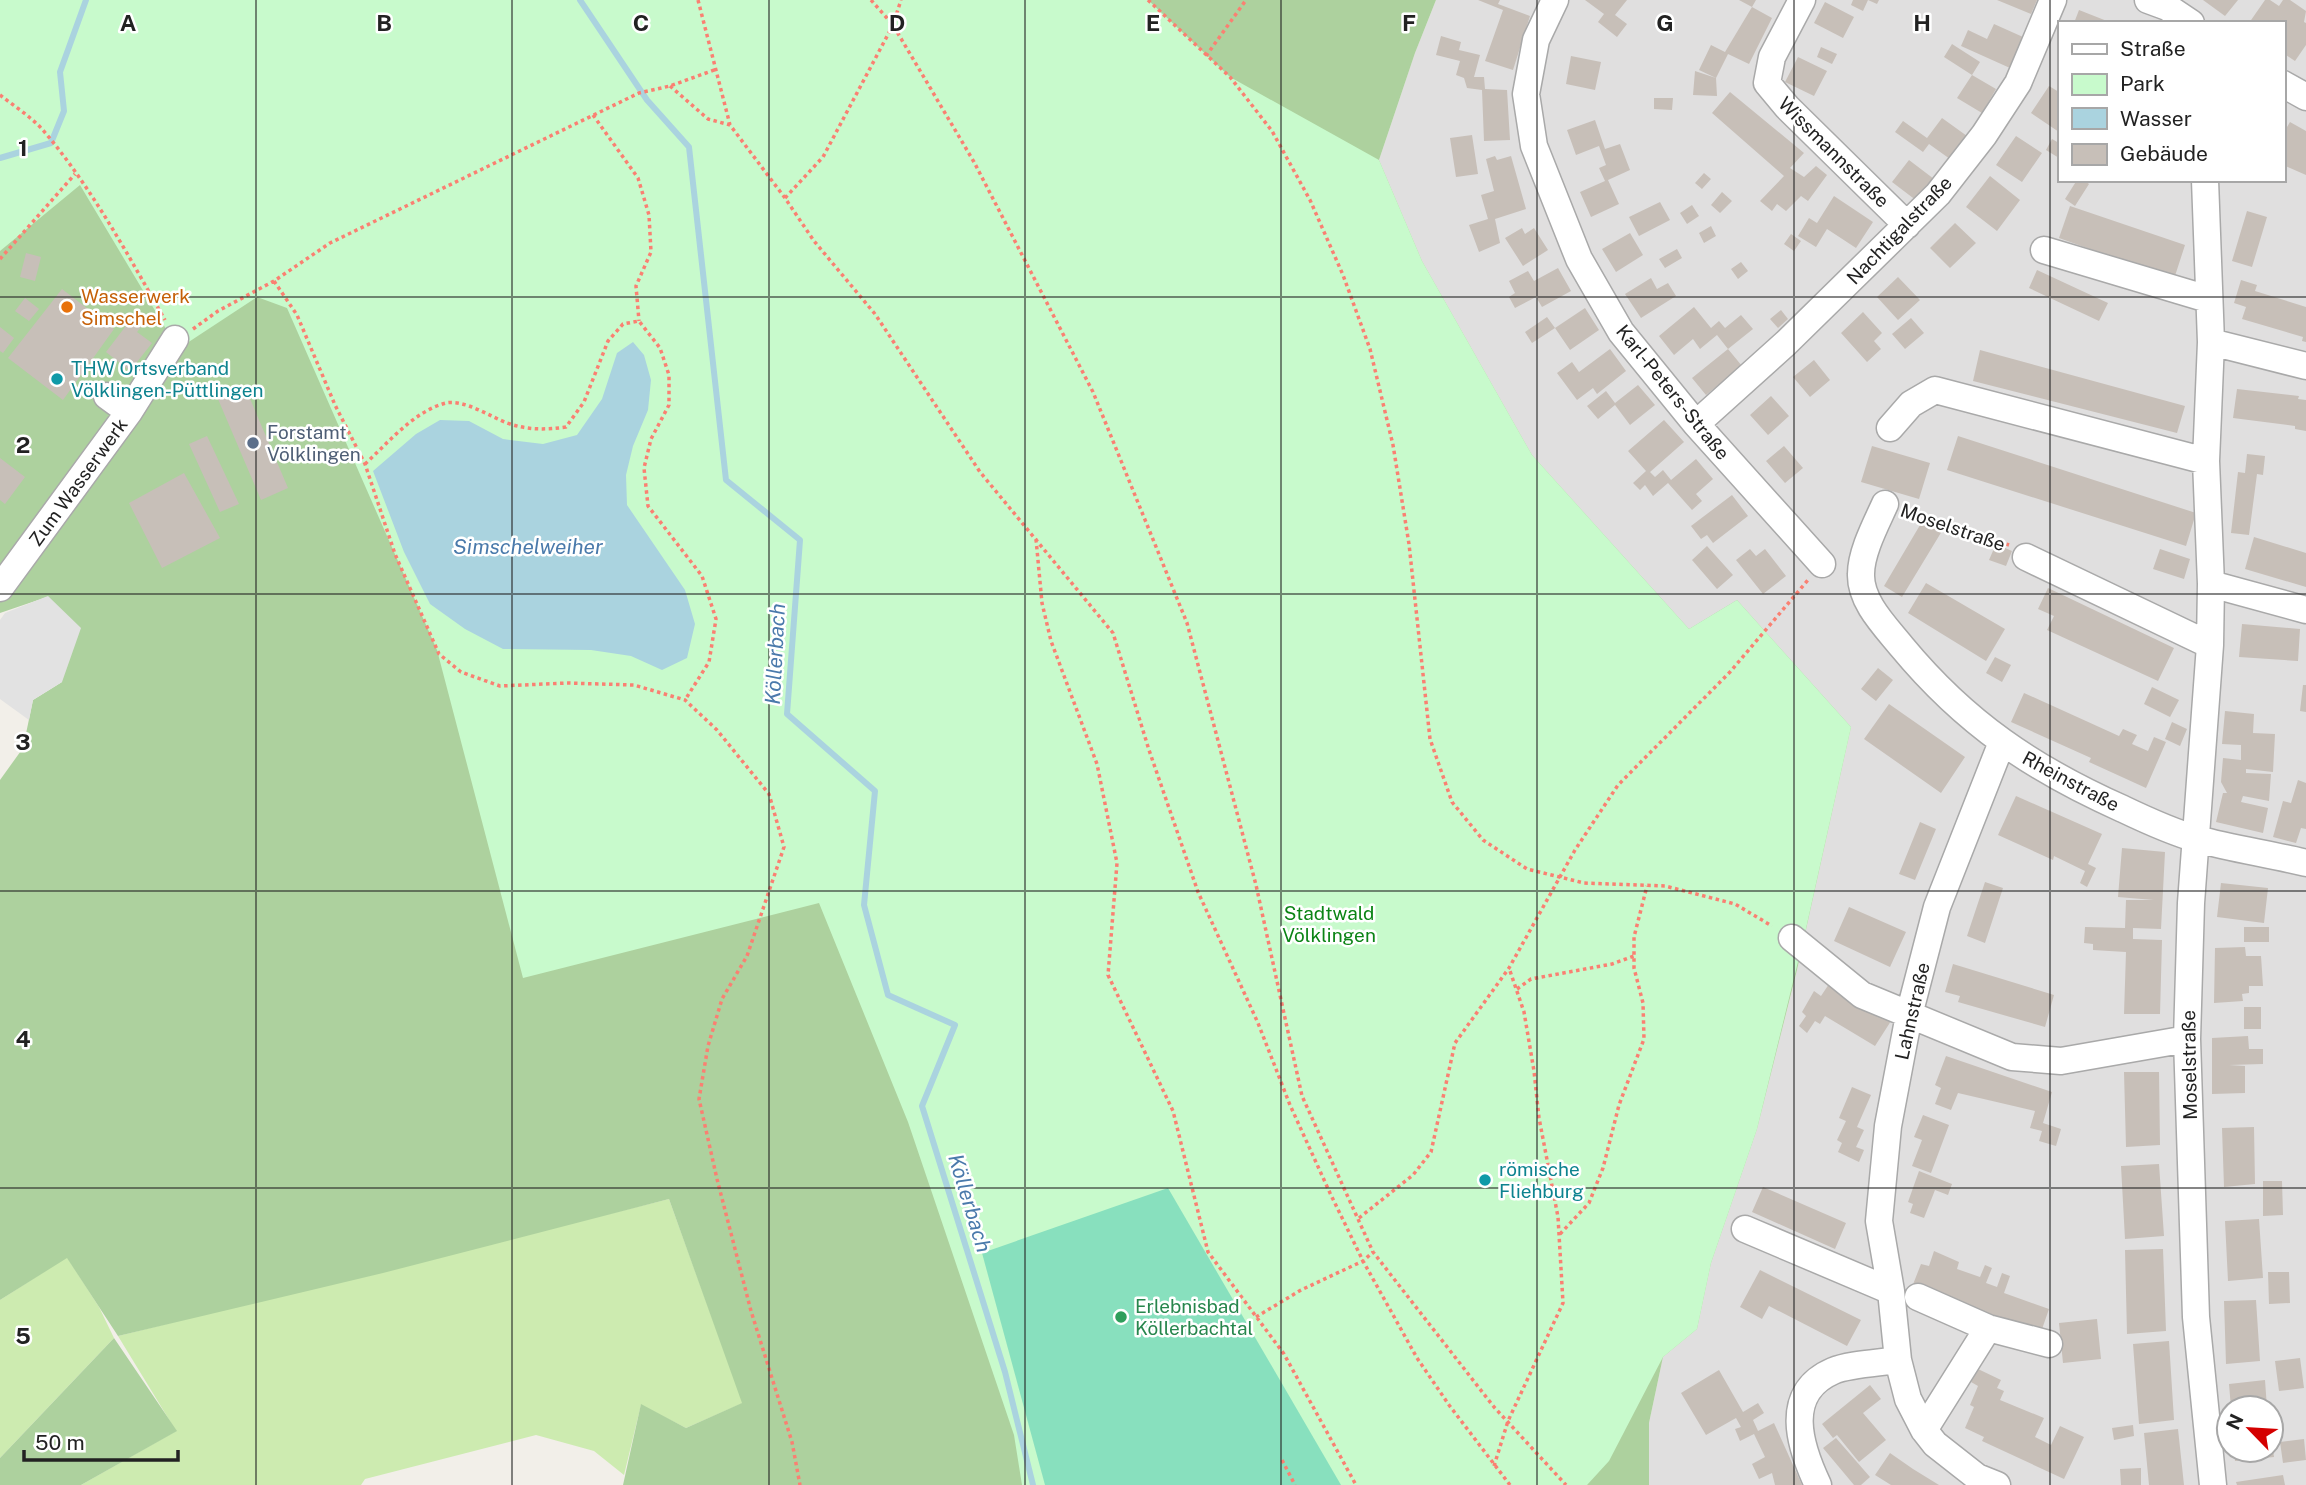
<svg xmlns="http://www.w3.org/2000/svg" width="2306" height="1485" font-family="'Public Sans',sans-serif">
<rect width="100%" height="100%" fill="#f2efe9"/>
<path fill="#e0dfdf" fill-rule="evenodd" d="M1436,0h870v1485h-657v-62l14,-66 34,-28 14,-66 46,-134 40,-159 54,-243 -162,-97 -157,-175 -110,-194 -43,-101 36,-107zM2059,23h224v157h-224zM2229,1408h42v42h-42z"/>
<path fill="#cdebb0" d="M669,1199l74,204 -57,25 -45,-23 -17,70 -30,-24 -58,-16 -171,44 -4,6h-280l95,-54 -58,-95z
M67,1257l32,50 15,31 -114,120v-158z"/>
<path fill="#add19e" d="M0,0h1436l-21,53 -36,107 43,101 110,194 157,174 48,-29 114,127 -54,243 -40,159 -46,134 -14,66 -34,28 -14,66v62h-1026l18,-81 45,24 56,-25 -73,-204 -286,74 -265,63 -51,-78 -67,42v-520l23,-32 10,-48 29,-18 -15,-85 -47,16z
M114,1338l63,93 -96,54h-81v-27z"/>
<path fill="#c8facc" d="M0,0h1148l82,77 149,83 43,101 110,194 157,174 48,-29 114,127 -46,206 -48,196 -46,134 -14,66 -34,28 -54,104 -22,24h-565l-8,-50 -106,-313 -89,-219 -296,75 -86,-328 -150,-342 -30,-11 -79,52 -98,-164 -80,66z"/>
<path fill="#88e0be" d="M1168,1188l173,297h-296l-63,-232z"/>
<path fill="#e2e2e2" d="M48,596l33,32 -19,54 -29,18 -4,20 -29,-21v-79l5,-7z"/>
<path fill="#aad3df" d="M633,342l11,13 7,25 -3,30 -15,36 -7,29 1,30 58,85 10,34 -8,34 -25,12 -31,-14 -40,-6 -88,-1 -38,-20 -35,-25 -26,-52 -31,-81 43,-37 24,-14 29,1 34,18 40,5 34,-9 25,-36 15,-46z"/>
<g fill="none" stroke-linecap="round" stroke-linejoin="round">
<path stroke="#aad3df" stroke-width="6" d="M580,0l67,100 42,47 37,333 74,60 -13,174 88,77 -11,114 24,90 67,30 -33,81 83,266 28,113
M0,158l51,-15 13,-32 -4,-39 26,-72"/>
</g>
<path fill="#c7bfb8" d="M1478,0h22l-2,4 32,12 -17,54 -28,-9 18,-51z
M1585,0h42l-12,15 12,9 -10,13 -19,-15 6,-8z
M1739,0h17l-4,7 20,11 -23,46 -21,-10 -12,24 1,18 -24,-1 2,-24 21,7 -17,-8 12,-25 14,7 27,-45z
M1853,0h26l-2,4 -9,-4 -5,11 -12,-6z
M1997,0h40l-6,14z
M2203,0h35l-13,16z
M2265,0h5l9,6 4,-6h7l16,11 -2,11 2,1v22l-11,16 -12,-8v-30h-34z
M1825,2l29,15 -11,21 -29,-15z
M2079,10l33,13h-38z
M1994,24l29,13 -13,31 -49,-22 7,-16 19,9z
M1441,36l20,6 -2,8 21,5 -6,22h10l1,12 22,1 3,50 -26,1 -2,-51 -15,-2 -3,-10 -8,-3 4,-14 -24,-6z
M1952,44l28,18 -8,13 -28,-18z
M1821,47l16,7 -5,10 -15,-7z
M1571,56l30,6 -6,28 -29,-6z
M1798,57l29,14 -13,25 -29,-14z
M1972,75l24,14 -14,24 -25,-15z
M2049,86l10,6v40l-28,-19z
M1730,92l74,61 -14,15 14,9 12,-11 11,9 -19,26 -7,-5 -15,15 -9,-7 -5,7 -12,-10 24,-25 -72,-63z
M1654,98h19l-1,12 -18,-1z
M1942,118l25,18 -17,23 -21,-15 -6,8 -28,-20 8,-11 24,17z
M1595,120l10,29 15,-5 10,26 -22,10 11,24 -28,13 -11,-25 25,-11 -6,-13 7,-3 -7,-19 -23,9 -9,-25z
M2290,122l16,9v44l-23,-10v-31z
M1472,135l6,39 -22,3 -6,-39z
M2016,136l26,17 -20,29 -26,-17z
M2052,139l7,4v15l-13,-8z
M1495,156l2,4 14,-4 15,53 -31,10 5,24 -21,9 -10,-27 19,-6 -7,-24 13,-4 -8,-32z
M1909,160l25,19 -17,22 -25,-19z
M1704,173l7,6 -9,10 -7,-6z
M1990,176l30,24 -23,31 -31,-24z
M2077,180h7l5,4 -14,22 -10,-7z
M1722,192l10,9 -12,12 -9,-8z
M1834,196l39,26 -17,26 -29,-19 -11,18 -18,-11 11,-18 8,5z
M1660,202l10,18 -31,16 -10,-19z
M1692,205l7,11 -12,8 -7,-11z
M2070,206l115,39 -11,34 -115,-41z
M2247,211l20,6 -15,50 -20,-6z
M1955,223l21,20 -26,25 -20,-20z
M1711,226l5,10 -12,7 -5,-10z
M1522,228l3,6 9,-6 14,22 -25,16 -18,-28z
M1630,233l13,22 -27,17 -14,-23z
M1791,234l10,7 -7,10 -10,-7z
M1677,249l5,9 -17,10 -6,-9z
M26,253l15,4 -6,24 -15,-4z
M1741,262l7,9 -10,8 -7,-10z
M1558,268l13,23 -29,16 -6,-10 -21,11 -6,-11 6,-4 -6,-12 19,-10 6,10z
M2037,270l71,33 -9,18 -70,-33z
M1898,277l22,23 -22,20 -21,-23z
M1651,278l6,11 11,-6 8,13 -35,22 -16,-24z
M2241,280l16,5 -2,6 51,16v35l-4,-1 1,-4 -61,-18 4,-12 -12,-4z
M62,289l52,40 -51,71 -55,-42z
M25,298l14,11 -10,12 -14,-10z
M1694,307l17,21 8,-7 6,7 16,-13 12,14 -25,20 -11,-14 -17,14 -7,-10 -19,16 -15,-19z
M1585,308l14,22 -29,20 -15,-22 -23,15 -7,-11 22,-15 8,11z
M1781,310l7,9 -10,9 -8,-9z
M1863,312l19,21 -8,8 7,8 -14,13 -26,-29z
M135,314l10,8 -8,10 15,11 -22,28 -24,-19z
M1911,318l13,15 -19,16 -13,-15z
M0,327l14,11 -11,15 -3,-2z
M1610,349l16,22 -29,23 -4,-6 -16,12 -20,-27 15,-11 7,10z
M1728,349l14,17 -36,29 -14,-17z
M1980,350l205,56 -8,27 -204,-52z
M1814,360l16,20 -20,17 -17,-20z
M1638,385l17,20 -25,20 -15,-20 -17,14 -11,-13 19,-15 9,12z
M245,387l43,101 -27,12 -43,-101z
M2237,389l62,7 -1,3 8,1v31l-11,-2v-3l-62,-8z
M1771,396l18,20 -21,19 -18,-20z
M1664,420l20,22 -34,30 5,5 8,-7 8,10 25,-21 17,20 -17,15 6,7 -10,9 -24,-27 -15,13 -8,-11 -5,5 -7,-7 13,-12 -18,-20z
M207,436l32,68 -19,8 -31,-68z
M1958,436l238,77 -10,33 -239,-76z
M1784,446l19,22 -18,15 -19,-22z
M1872,446l58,17 -11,36 -58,-17z
M2247,454l18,2 -2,19 -6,-1 -8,61 -18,-2 7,-61 7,1z
M0,458l25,19 -20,27 -5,-4z
M184,473l36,65 -58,30 -33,-65z
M1732,495l16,21 -35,27 -6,-8 -6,4 -10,-13z
M1923,520l19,11 -40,66 -18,-11z
M2254,537l52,16v34l-61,-18z
M1996,544l16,7 -6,15 -17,-6z
M1707,546l26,29 -16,14 -25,-29z
M1750,549l6,7 9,-7 21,27 -23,18 -27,-34z
M2160,549l30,10 -6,20 -31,-10z
M1926,583l79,46 -19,32 -78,-48z
M2048,588l126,60 -16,33 -111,-51 7,-14 -16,-7z
M2242,624l58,5 -2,32 -59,-4z
M1995,657l16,8 -9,17 -16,-9z
M1878,668l15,12 -17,21 -15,-12z
M2303,685h3v27l-6,-1z
M2152,687l27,13 -9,17 -26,-13z
M2024,693l95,43 4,-7 14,6 -5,9 16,7 6,-14 12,5 -20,46 -57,-26 2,-4 -80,-36z
M1889,704l76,53 -24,36 -77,-54z
M2225,711l29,3 -1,19 22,1 -2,38 -27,-3v4l25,1 -2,27 -26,-5 -2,6 27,6 -5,25 -47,-11 7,-29h4l-6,-11 2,-24 18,2v-15l-19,-1z
M2172,722l15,7 -7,17 -15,-7z
M2298,780l8,3v46l-5,-1 -5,15 -23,-6 10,-36 8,2z
M2016,796l86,38 -14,30 8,4 -9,19 -7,-4 5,-12 -31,-15 -1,4 -55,-25z
M1920,822l16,7 -21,51 -16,-6z
M2122,848l43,4 -4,77 -28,-1v11l29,1 -2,74h-36l2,-62 -33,-2v-6l-9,-1 1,-16 40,1 1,-28h28l-36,-3z
M1985,882l18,6 -18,55 -18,-7z
M2221,883l47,5 -4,35 -47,-6z
M1849,907l57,25 -16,35 -56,-26z
M2244,927h25v15h-25z
M2245,947l1,9h15l2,30h-14v7l-7,1 1,7 -29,2 1,-55z
M1953,964l101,31 -9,32 -87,-25 2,-6 -15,-4z
M1829,984l62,37 -16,25 -50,-30 -5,8 -5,-3 -8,12 -8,-7 7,-10 -4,-4 12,-21 7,5z
M2244,1007h17v22h-17z
M2248,1036l1,13h14v15l-34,1 16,1v27l-33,1v-56z
M1946,1056l106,36 -9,31 18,6 -5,17 -17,-5 3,-10 -12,-3 5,-17 -77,-18 -7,17 -16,-6 6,-16 -6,-3z
M2124,1072h35l1,73 -34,2z
M1852,1087l19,8 -14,32 7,3 -8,17 8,3 -5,12 -21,-10 4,-9 -5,-3 9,-19 -7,-3z
M1923,1115l26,10 -18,48 -19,-7 10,-26 -8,-3z
M2254,1127l1,57 -31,3 -2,-59z
M2159,1164l5,72 -39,3 -4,-73z
M1919,1171l33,13 -4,11 -13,-5 -11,28 -14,-5 3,-9 -5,-2z
M2263,1181h19l1,34 -20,1z
M1763,1187l83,36 -11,26 -83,-37z
M2259,1219l4,59 -35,3 -3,-60z
M2163,1249l3,82 -39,3 -2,-84z
M1934,1251l25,11 -2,7 23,8 5,-12 7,3 -6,15 11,4 5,-14 8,3 -6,17 45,16 -8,23 -129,-45 9,-23 8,2z
M1760,1270l101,50 -14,26 -78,-40 -7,13 -22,-12z
M2268,1272h21l1,31 -21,1z
M2256,1300l4,61 -34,3 -2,-63z
M2097,1319l4,40 -38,4 -4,-40z
M2169,1341l5,79 -35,4 -6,-80z
M2300,1358l4,30 -25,3 -4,-30z
M1978,1369l23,11 -4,8 7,3 -4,9 44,18 -9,19 16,8 9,-19 24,11 -20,42 -82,-38 2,-4 -19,-9 9,-21 -4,-2 8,-19 -7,-4z
M1719,1370l24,42 15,-9 6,10 -11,7 5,11 16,-8 28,62h-27l-3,-12 -13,6 -7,-15 13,-7 -11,-23 -14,7 -5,-12 6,-2 -5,-9 -30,17 -25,-42z
M2265,1380l2,28h-36l-2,-24z
M1870,1385l11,14 -18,14 23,27 -27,22 -22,-27 -4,3 -11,-14z
M2133,1425l1,11 -20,4 -2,-12z
M2178,1429l6,56h-35l-5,-52z
M1836,1438l34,39 -9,8h-7l-31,-37z
M2304,1439l2,21 -23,3 -3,-21z
M2234,1450h39l1,7 -39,4z
M1890,1453l23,16 26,16h-48l-16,-10z
M2141,1468v17h-20l-1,-16z
M2283,1475l2,10h-48l-1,-3z"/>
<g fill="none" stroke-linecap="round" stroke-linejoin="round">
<g stroke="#a9a9a9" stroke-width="29">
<path id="minor" d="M1555,0l-19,40 -10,54 8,52 45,113 42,73 75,92 126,140
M1802,0l-30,57 -5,26 20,24 120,118
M2148,0l19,7 24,16
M2283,84l23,13
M2205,180l6,162 -5,119 5,123 -1,61 -19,258 -4,136 9,278 17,168
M2044,250l164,49
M2211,342l95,24
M107,396l22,16
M1696,424l90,-81 152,-149 46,-59 34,-52 35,-83
M1890,428l21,-24 24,-14 271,71
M1885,504c-9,20 -24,48 -24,70 -1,28 25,53 41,73 63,76 131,122 221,162 23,11 49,23 74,30 36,10 73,15 109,24
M2026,557l184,88
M2211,584l95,26
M0,588l129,-176 46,-73
M1792,938l70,57 150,62 49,4 126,-22
M1745,1229l146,62
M1918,1297l70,31 61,16
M1924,1430l64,-102
M1818,1485c-18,-38 -36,-92 15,-114 16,-7 46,-8 65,-11
M1997,1485l-20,-8 -42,-33 -11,-14 -16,-31 -10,-39 -7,-69 -12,-70 9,-95 21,-111 28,-108 65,-165"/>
</g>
<path stroke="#fa8072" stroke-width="3.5" stroke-dasharray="3.5 3.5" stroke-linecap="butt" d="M698,0l32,125 55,73 29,43 61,73 105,158 133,161 36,117 49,142 60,131 32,82 40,88 33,68 54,97 32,47 61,80
M871,0l22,25 81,137 119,230 94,231 69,262 46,211 71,156 121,155 72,78
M1148,0l82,77 42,54 38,69 33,75 27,74 23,96 16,99 21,195 22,63 31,38 44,29 57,14 81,3 70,18 37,22
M1206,56l40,-56
M670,86l38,33 22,6
M0,95c14,11 30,21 42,34 49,57 86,126 123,191
M593,115l45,63 11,37 2,37 -15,34 3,35
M785,198l38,-41 70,-132 8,-25
M0,259l75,-85
M274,281l23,34 38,90 30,59 30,90 44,100 22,18 39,14 67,-3 67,2 51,15 32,30 52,64 15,53 -37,109 -25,43 -14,47 -9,53 18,80 34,132 41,131 8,43
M193,329l25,-18 56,-30 56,-38 309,-150 31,-7 47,-17
M365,464c23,-21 49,-53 81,-61 18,-4 45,14 61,20 20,7 38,7 59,4l18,-25 24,-61 15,-17 16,-3 21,27 9,27v30l-18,34 -7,29 4,38 54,70 14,43 -7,43 -24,38
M1907,511l102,34
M1036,539l6,64 9,38 46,123 20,99 -9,112 65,136 35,141 76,102 72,131
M1517,989l14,-10 81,-15 22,-8
M1359,1218l54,-43 18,-23 24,-109 54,-75 66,-118 43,-65 112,-113 78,-92
M1560,1234l29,-31 14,-35 16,-63 25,-66 -1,-36 -9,-35v-31l13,-51
M1256,1317l45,-27 62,-29 10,-9
M1282,1460l13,25
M1494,1466l14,-45 55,-118 -5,-86 -19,-99 -5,-47 -10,-59 -15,-44"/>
<use href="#minor" stroke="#fff" stroke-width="26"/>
</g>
<path fill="none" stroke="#222" stroke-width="2" stroke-opacity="0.55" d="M256,0v1485M512,0v1485M769,0v1485M1025,0v1485M1281,0v1485M1537,0v1485M1794,0v1485M2050,0v1485M0,297h2306M0,594h2306M0,891h2306M0,1188h2306"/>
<circle fill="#e8710a" stroke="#fff" stroke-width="2.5" cx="67" cy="307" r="7"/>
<g fill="#0f9aa8" stroke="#fff" stroke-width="2.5">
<circle cx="57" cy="379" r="7"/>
<circle cx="1485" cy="1180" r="7"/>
</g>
<circle fill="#5c6f8a" stroke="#fff" stroke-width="2.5" cx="253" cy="443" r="7"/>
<circle fill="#2e9e5b" stroke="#fff" stroke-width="2.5" cx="1121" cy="1317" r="7"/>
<g text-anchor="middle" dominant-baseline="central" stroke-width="5" stroke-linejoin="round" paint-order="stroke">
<g font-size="19" fill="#222" stroke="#fff">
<text transform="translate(1834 152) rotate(45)">Wissmannstraße</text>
<text transform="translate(1899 230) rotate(-46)">Nachtigalstraße</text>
<text transform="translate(1673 392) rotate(51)">Karl-Peters-Straße</text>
<text transform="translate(78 482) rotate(-54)">Zum Wasserwerk</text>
<text transform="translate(1953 527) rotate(19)">Moselstraße</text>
<text transform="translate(2071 781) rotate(28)">Rheinstraße</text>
<text transform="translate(1912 1011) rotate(-77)">Lahnstraße</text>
<text transform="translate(2189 1065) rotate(-91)">Moselstraße</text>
</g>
<g font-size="19" fill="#c56008" stroke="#fff" text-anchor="start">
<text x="81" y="296">Wasserwerk<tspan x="81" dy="22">Simschel</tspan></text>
</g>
<g font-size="19" fill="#0d838f" stroke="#fff" text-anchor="start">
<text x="71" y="368">THW Ortsverband<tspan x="71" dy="22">Völklingen-Püttlingen</tspan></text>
<text x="1499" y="1169">römische<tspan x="1499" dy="22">Fliehburg</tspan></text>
</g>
<g font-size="19" fill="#4e5e75" stroke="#fff" text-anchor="start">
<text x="267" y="432">Forstamt<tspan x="267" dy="22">Völklingen</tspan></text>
</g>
<g font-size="19" fill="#0c8416" stroke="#fff">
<text x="1329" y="913">Stadtwald<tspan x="1329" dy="22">Völklingen</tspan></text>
</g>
<g font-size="19" fill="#27864d" stroke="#fff" text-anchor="start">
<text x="1135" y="1306">Erlebnisbad<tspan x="1135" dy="22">Köllerbachtal</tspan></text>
</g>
<g font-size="21" font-style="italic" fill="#4a7aab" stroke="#fff">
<text x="528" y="546">Simschelweiher</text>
<text transform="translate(775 654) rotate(-87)">Köllerbach</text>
<text transform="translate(970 1203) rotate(73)">Köllerbach</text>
</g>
</g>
<g font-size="23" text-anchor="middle" font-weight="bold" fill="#222" stroke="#fff" stroke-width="5" stroke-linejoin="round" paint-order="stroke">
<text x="128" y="31">A</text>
<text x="384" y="31">B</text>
<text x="641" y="31">C</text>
<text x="897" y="31">D</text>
<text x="1153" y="31">E</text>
<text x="1409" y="31">F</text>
<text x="1665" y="31">G</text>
<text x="1922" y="31">H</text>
<text x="23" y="156">1</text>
<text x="23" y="453">2</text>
<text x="23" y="750">3</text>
<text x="23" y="1047">4</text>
<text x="23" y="1344">5</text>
</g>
<rect x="2058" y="21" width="228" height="161" fill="#ffffff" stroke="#a7a7a7" stroke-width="2"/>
<rect x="2072" y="44" width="35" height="10" fill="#ffffff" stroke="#a7a7a7" stroke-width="2"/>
<text x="2120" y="56" font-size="21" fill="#222222">Straße</text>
<rect x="2072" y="74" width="35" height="21" fill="#c8facc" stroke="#a7a7a7" stroke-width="2"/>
<text x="2120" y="91" font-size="21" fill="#222222">Park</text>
<rect x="2072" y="108" width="35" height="21" fill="#aad3df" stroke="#a7a7a7" stroke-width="2"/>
<text x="2120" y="126" font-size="21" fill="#222222">Wasser</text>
<rect x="2072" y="144" width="35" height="21" fill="#c7bfb8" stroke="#a7a7a7" stroke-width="2"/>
<text x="2120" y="161" font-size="21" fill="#222222">Gebäude</text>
<g transform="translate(2250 1429) rotate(295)"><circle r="33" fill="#ffffff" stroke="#a7a7a7" stroke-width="2"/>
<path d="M0-5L12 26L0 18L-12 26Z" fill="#d40000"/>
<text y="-10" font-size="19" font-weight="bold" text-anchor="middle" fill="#222222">N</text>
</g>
<path d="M24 1450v10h154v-10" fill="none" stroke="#222222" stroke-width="3.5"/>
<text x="35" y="1450" font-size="21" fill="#222222" stroke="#ffffff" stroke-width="5" paint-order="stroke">50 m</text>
</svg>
